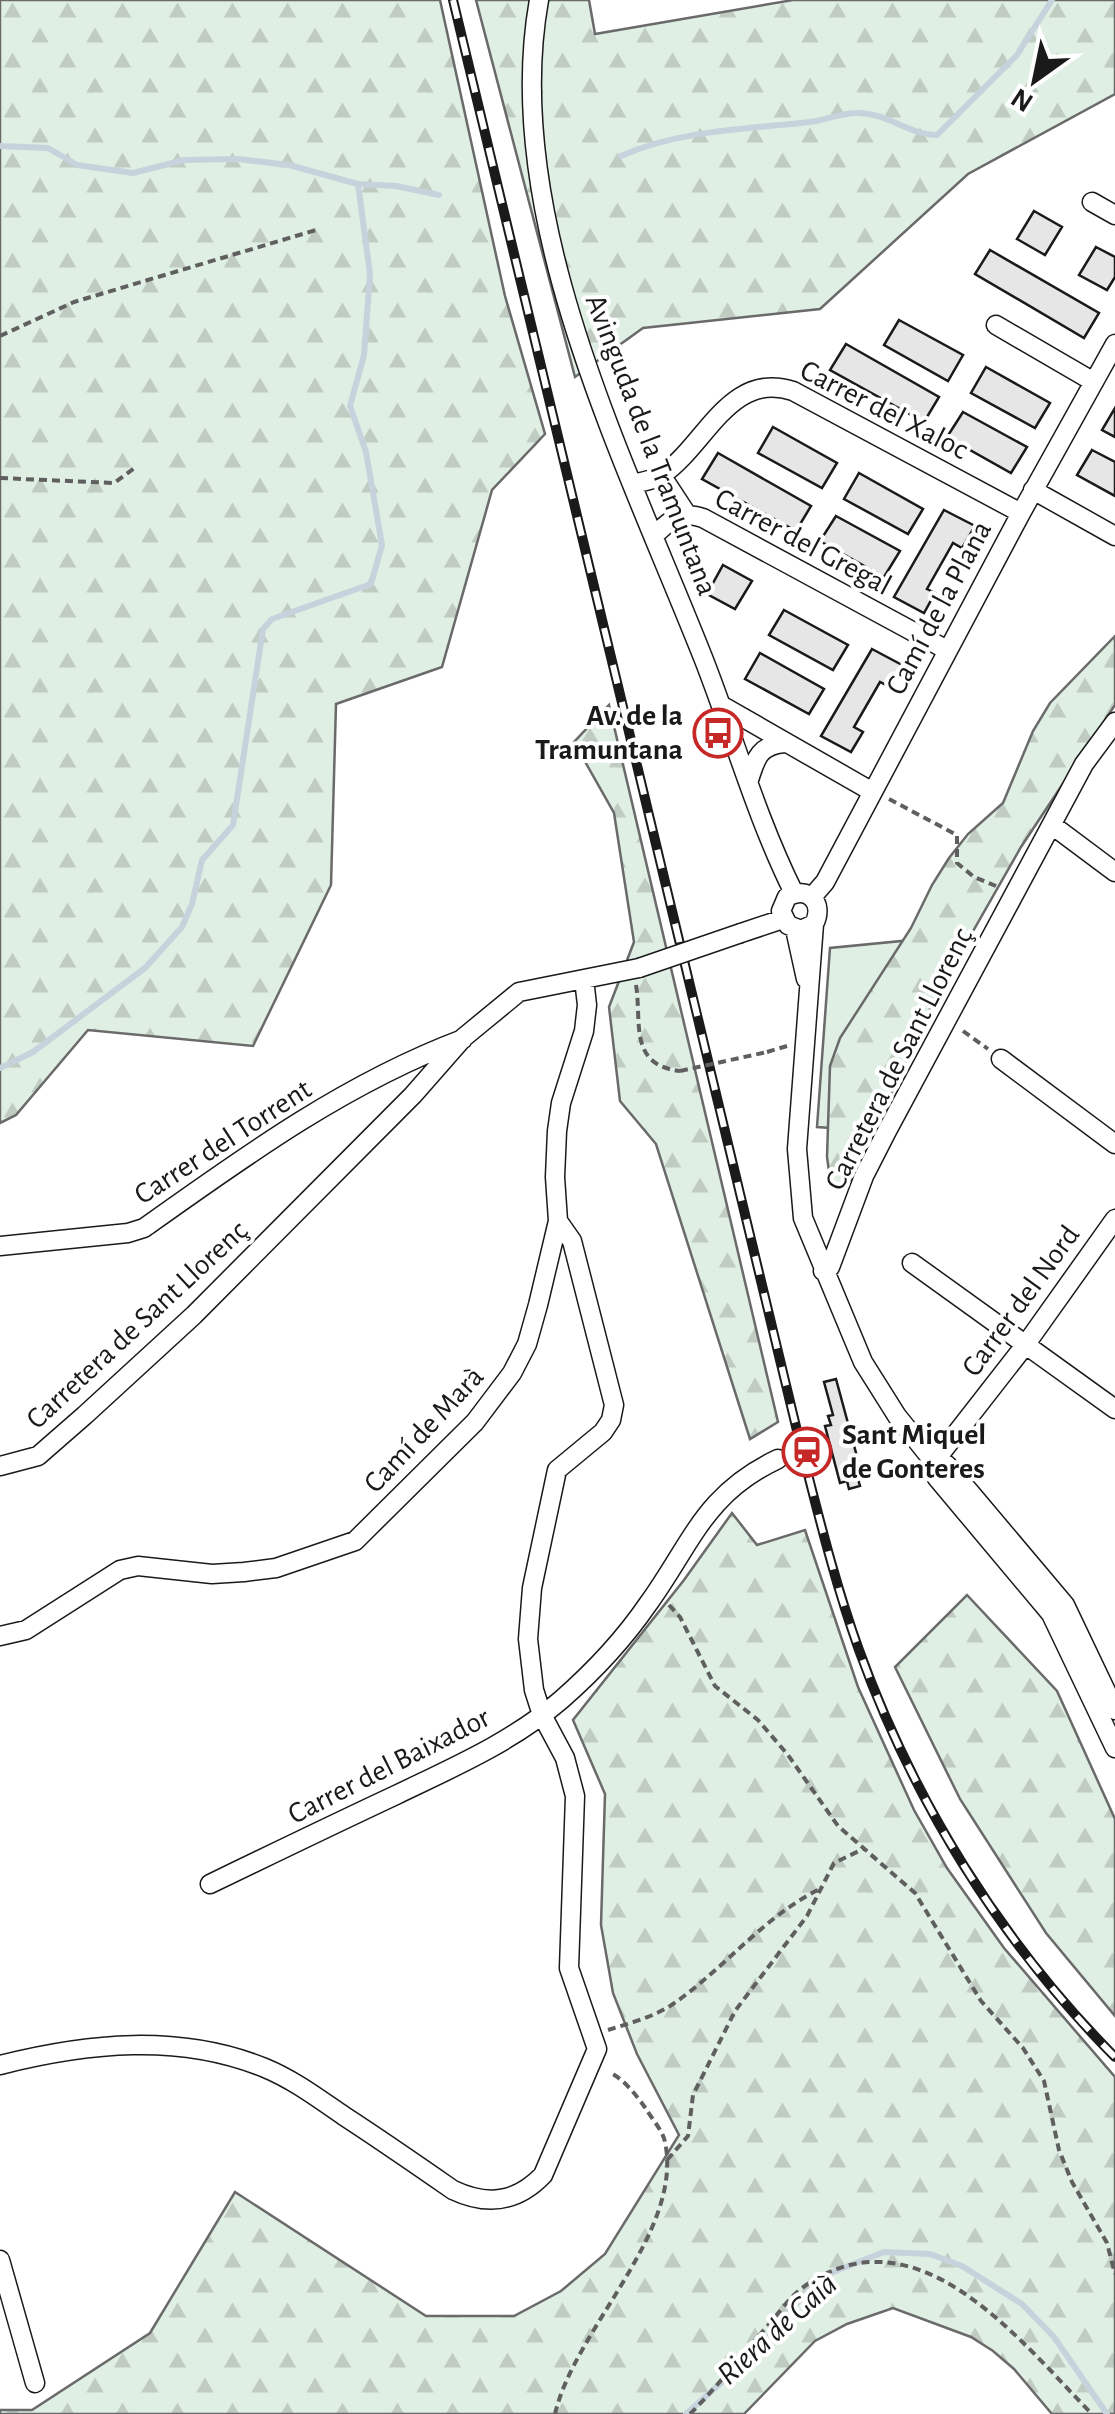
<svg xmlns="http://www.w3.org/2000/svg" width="1115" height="2414" font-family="'Alegreya Sans',sans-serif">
<defs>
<pattern id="forest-firs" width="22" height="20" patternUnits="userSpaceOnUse" patternTransform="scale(2.5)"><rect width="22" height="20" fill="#e0efe3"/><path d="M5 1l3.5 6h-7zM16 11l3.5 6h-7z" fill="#c0ccc2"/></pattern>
</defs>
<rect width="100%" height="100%" fill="#fff"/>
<path fill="#e0efe3" stroke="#6a6a6a" stroke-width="2.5" d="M902,941v11l-57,177 -28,-2 13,-179z"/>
<path fill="url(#forest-firs)" stroke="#6a6a6a" stroke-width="2.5" d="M0,0h440l65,296 40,138 -53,56 -50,177 -106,37 -5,181 -78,161 -165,-16 -72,85 -16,8z
M476,0h113l6,34 198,-34h322v94l-147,80 -148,135 -177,19 -68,49z
M1115,636v69l-94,142 -86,151 -50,109 -9,29 -21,40 -10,11 -14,-1 -4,-29 3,-91 10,-28 71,-110 21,-43 17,-27 19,-24 35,-31 30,-72 17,-28z
M609,705l169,717 -28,17 -94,-295 -36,-43 -11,-94 25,-65 -20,-129 -40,-71z
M732,1513l25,32 48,-15 53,157 56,123 33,58 57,80 111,129v337h-63l-38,-45 -21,-18 -22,-14 -78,-29 -46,16 -32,17 -71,73h-744v-4h32l118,-77 85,-141 191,124h88l47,-25 44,-37 74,-119 -42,-81 -24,-61 -12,-68 4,-131 -32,-74 111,-140z
M967,1595l90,96 58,128v197l-69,-83 -86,-134 -65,-132z"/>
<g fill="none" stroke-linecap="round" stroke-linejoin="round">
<path stroke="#c6d2dc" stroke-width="6" d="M0,146l48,2 29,17 56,8 51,-13 54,-1 51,6 69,19 38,2 43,9
M621,156c58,-26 127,-27 189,-34 16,-2 31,-9 46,-9 30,-1 53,22 81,22l80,-80 35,-55
M0,1068l33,-16 112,-84 37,-41 10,-23 10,-44 31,-35 30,-196 9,-10 99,-35 11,-39 -16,-93 -16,-46 14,-51 6,-81 -12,-90
M686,2414l66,-59 51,-59 30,-24 51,-20 46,2 32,12 60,38 32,33 53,77"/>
</g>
<path fill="#e6e6e6" stroke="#1a1a1a" stroke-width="2.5" d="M1034,211l28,16 -17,28 -28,-16z
M1096,247l19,10v20l-8,13 -28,-15z
M990,250l109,63 -15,25 -109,-64z
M899,320l64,35 -15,26 -64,-36z
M846,344l93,53 -15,25 -94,-52z
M986,367l64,36 -15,25 -64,-35z
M1115,408v29l-13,-7z
M963,412l64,35 -16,26 -64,-36z
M773,427l64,36 -15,25 -64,-35z
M1092,450l23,12v34l-38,-21z
M718,453l93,53 -15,25 -94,-52z
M859,473l64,36 -15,25 -64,-35z
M944,510l31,16 -13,22 -9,-5 -26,46 8,4 -11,20 -30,-16z
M836,516l64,35 -16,26 -64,-36z
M723,565l29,16 -17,28 -28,-15z
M784,610l64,35 -15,25 -64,-35z
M872,649l30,16 -12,22 -10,-5 -26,45 9,5 -12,20 -30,-16z
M760,653l64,36 -15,25 -64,-35z
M836,1379l26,96 -5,1 3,10 -11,3 -2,-8 -7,2 -15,-57 6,-1 -3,-9 5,-1 -9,-33z"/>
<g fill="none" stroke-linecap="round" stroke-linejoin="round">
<g stroke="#1a1a1a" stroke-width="21">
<path id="street" d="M539,0c-39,217 87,462 165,660 30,77 53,159 90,233
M1092,202l23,13
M996,325l98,57
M661,475l25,38
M632,484c9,-2 22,-4 30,-9 44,-30 68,-105 131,-84l228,122
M1033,490l82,46
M653,536c19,-16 24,-26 50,-18l244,132
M721,705l150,86
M749,780c7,-23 11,-35 36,-37
M1052,825l63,47
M812,897l13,-15 196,-369 94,-169
M814,924l-13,6 -13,-5 -7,-14 6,-14c21,-12 38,6 27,27l-17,225 6,69 60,144 34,54 37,46 3,16 114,136 64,134
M795,929l11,50
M741,933l42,-14
M1001,1059l114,85
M0,1246l128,-13 16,-5c101,-72 202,-145 319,-189
M912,1263l203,146
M823,1271l7,-4 34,-91 23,-45 197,-367 31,-42
M934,1462l13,3 118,140 50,105
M934,1462l92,-118 89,-125
M0,1466l38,-10 47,-41 109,-100 219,-220 50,-57 56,-46 120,-24
M0,1636l26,-6 94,-60 18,-4 74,8 32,-2 32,-4 79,-27 120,-119 37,-49 15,-29 11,-39 20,-84 -3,-44 2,-46 4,-28 23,-72 3,-26 -3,-26
M210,1884c62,-30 124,-60 186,-89 58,-28 116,-53 165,-95 32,-28 63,-61 87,-96 44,-61 56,-110 130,-145
M0,2065c87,-22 179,-32 265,3 29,12 54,31 79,48 37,24 73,49 109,74 34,16 63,13 90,-15l54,-126 -28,-81 6,-172 -10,-38 -23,-43 -8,-25 -6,-51 4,-51 25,-118 46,-38 8,-12 3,-15 -42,-164 -14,-20
M0,2260l35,123"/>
</g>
<path stroke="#5f5f5f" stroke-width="4" stroke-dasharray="8 5" stroke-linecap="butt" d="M0,336l74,-34 242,-72
M0,478l114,5 22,-16
M889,799l68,36v28l17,14 22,9
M636,985c6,37 -8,80 44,86
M963,1031l25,18
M767,1052l20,-6
M669,1605l11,12 35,69 43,34 30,35 50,71 77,67 66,108 42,47 21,33 15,69 13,32 35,61 8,31
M608,2030c22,-7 46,-13 65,-26 51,-35 89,-86 145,-114
M667,2160l21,-24 5,-41 42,-84 72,-95 27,-53 29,-14
M555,2414c20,-86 129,-182 110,-272 -2,-11 -13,-23 -19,-33 -9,-13 -22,-30 -37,-37
M690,2414c29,-29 54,-62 81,-92 9,-11 19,-25 31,-34 114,-83 217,52 290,126"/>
<use href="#street" stroke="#fff" stroke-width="18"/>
<g stroke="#1a1a1a" stroke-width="10">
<path id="rail" d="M453,0l346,1439c18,70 35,142 60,211 55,152 142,292 256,407"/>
</g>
<use href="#rail" stroke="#fff" stroke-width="6" stroke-dasharray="19" stroke-linecap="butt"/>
<g stroke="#1a1a1a" stroke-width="21" stroke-linecap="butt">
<path id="street-bridge" d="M639,968l102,-35"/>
</g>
<path stroke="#5f5f5f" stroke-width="4" stroke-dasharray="8 5" stroke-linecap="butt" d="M680,1071l87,-19"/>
<use href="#street-bridge" stroke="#fff" stroke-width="18"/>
</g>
<defs>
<g id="bus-ring" transform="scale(2.5)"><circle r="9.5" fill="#fff" stroke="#c62828" stroke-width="1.5"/><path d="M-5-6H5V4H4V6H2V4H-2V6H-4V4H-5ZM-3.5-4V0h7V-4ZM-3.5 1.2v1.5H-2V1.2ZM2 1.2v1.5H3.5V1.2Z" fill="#c62828"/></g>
<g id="station-ring" transform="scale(2.5)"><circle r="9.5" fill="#fff" stroke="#c62828" stroke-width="1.5"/><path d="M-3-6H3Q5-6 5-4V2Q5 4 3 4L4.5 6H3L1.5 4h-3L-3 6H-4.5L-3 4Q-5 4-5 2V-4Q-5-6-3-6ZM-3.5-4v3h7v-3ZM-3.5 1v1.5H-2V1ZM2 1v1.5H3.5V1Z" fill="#c62828"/></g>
</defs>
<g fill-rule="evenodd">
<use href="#bus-ring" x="718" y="733"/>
<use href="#station-ring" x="807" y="1452"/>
</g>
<g text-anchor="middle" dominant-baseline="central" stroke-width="8" stroke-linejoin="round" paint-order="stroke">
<g font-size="30" fill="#1a1a1a" stroke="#fff">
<text transform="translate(884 410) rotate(27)">Carrer del Xaloc</text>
<text transform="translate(651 445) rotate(69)">Avinguda de la Tramuntana</text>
<text transform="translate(803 542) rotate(28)">Carrer del Gregal</text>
<text transform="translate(939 608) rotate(-62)">Camí de la Plana</text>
<text transform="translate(899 1059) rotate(-63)">Carretera de Sant Llorenç</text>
<text transform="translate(223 1142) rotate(-33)">Carrer del Torrent</text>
<text transform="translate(1021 1301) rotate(-54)">Carrer del Nord</text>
<text transform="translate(137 1325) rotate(-43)">Carretera de Sant Llorenç</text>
<text transform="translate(424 1430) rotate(-47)">Camí de Marà</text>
<text transform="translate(389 1766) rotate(-27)">Carrer del Baixador</text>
</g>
<g font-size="30" font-weight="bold" fill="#1a1a1a" stroke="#fff" text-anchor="end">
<text x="683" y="716">Av. de la<tspan x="683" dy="34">Tramuntana</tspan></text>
<text x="842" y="1435" text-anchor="start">Sant Miquel<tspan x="842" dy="34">de Gonteres</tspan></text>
</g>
<g font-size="32" font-style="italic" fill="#1a1a1a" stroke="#fff">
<text transform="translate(777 2329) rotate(-42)">Riera de Gaià</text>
</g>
</g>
<g transform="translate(1035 80) rotate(213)" stroke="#ffffff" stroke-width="8" paint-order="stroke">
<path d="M0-8L18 38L0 25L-18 38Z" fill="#1a1a1a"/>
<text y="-15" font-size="28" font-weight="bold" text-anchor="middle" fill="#1a1a1a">N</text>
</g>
</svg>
